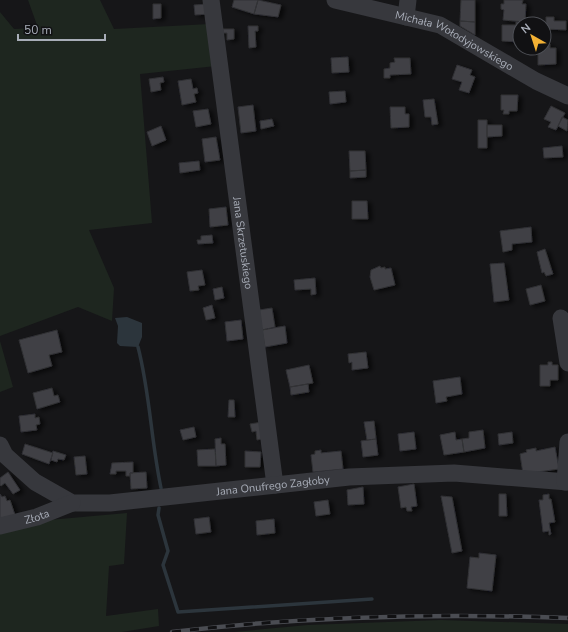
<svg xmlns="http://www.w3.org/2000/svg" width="568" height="632" font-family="'Nunito Sans',sans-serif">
<defs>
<filter id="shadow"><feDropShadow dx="4" dy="2" stdDeviation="2" flood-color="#0009"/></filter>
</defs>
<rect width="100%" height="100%" fill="#161618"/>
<path fill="#1e261f" d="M28,0h72l14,29 96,-5 6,42 -76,8 12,149 -63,7 25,58 -2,33 -34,-14 -78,29v-324l14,17 24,-1z
M0,341l13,46 -13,5z
M127,513l-3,51 -15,2 -3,50 52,-7 1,17 -37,6h-122v-99l49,-13z
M441,620l127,4v8h-334l74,-7z"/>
<path fill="#2c353c" d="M127,317l15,6v14l-4,10 -18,-1 -3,-3 1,-17 -3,-8z"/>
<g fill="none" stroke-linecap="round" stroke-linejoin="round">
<path stroke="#2c353c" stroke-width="3.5" d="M138,347c12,46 13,94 23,141
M159,508l-1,7 10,36 -5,14 15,47 194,-13"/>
</g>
<path fill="#404145" stroke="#303034" filter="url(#shadow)" d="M234,0h24l-4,14 -22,-7z
M258,0l23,5 -3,12 -24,-3z
M461,0h14v22l-15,-1z
M504,0h19l-1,4h4l-1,18 -22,-2 1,-10 -3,-1v-5h3z
M153,4h8v14l-8,1z
M208,4l1,10 -14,1 -1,-10z
M546,17h8v4h12v9l-20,-1z
M460,21l15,1v13l-15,-9z
M516,22h13v2h-9v18l-18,-1v-16h14z
M248,26h10v5h-3l1,16 -7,1z
M223,29h11v10l-7,1v-7h-4z
M544,44h6v4h6v16l-18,1v-17h6z
M348,57l1,15 -17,1 -1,-15z
M394,58h16l1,16 -21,1v3h-6v-9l6,-1v-5l5,-1z
M457,65l15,5 -2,5 5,2 -6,16 -10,-3 3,-8 -10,-3z
M163,77l1,5 -4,1 1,7 -10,2 -2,-13z
M191,79l2,10 4,-1 1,5 -4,1 2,8 -14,3 -4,-24z
M345,91l1,11 -16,2 -1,-12z
M501,95h17l-1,16h-8v3h-6l1,-4h-3z
M434,99l4,25 -6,1 -1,-8h-6l-2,-17z
M253,105l3,26 -15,2 -3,-26z
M551,106l14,7 -9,17 -8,-3 3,-5 -7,-3z
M390,107h15v7h4v13l-18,1z
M208,109l3,15 -15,3 -3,-16z
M562,117l6,3 -1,11 -9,-5z
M272,119l2,7 -13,3 -1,-8z
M478,120h9v28h-9z
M487,125h15v11l-15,1z
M161,126l5,14 -14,6 -5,-14z
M216,137l4,23 -15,2 -3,-23z
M562,146l1,11 -19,1 -1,-10z
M349,151h16l1,19 -16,1z
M199,161l1,9 -20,3 -1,-10z
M366,170v7l-16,1v-7z
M352,201h15l1,18h-16z
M226,207l2,18 -18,2 -1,-18z
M531,227l1,15 -20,2v6l-9,2 -3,-21z
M212,235l1,8 -15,1 -1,-4h4v-4z
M545,249l8,25 -7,2 -2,-4 -2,1 -5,-21z
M504,263l5,37 -15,2 -4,-38z
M380,266l1,2 4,-1v2l6,-1 4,17 -21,5 -4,-13 1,-7z
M202,270l3,15 -7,1 1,4 -9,1 -3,-19z
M315,278l1,16 -5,1v-6l-16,1 -1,-10z
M541,285l4,16 -15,4 -4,-16z
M222,287l2,11 -9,2 -2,-11z
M212,305l3,13 -9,2 -3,-12z
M272,308l3,19 -13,3 -3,-20z
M241,320l2,19 -16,2 -2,-19z
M285,326l2,17 -22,4 -3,-17z
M57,330l5,22 -13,3 3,11 -24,7 -9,-33z
M366,352l2,16 -16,2v-8l-3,1 -1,-9z
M548,362h4v3h6v15h-8v6h-10v-21h8z
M309,365l4,18 -23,4 -4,-17z
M460,377l2,17 -16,3 1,4 -11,2 -3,-22z
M308,384l1,8 -18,3 -1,-8z
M52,388l2,8 4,-1 2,7 -23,7 -4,-16z
M229,400h5l1,17h-7z
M35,414v4l4,-1 1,7 -4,1 1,5 -16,2 -2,-16z
M374,421l2,18 -9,1 -3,-18z
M262,422l3,16 -8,2 -1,-9 -4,1 -2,-8z
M194,427l2,10 -13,3 -3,-10z
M483,430l2,18 -21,4 -2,-13 7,-1v-6z
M414,432l2,17 -16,2 -2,-17z
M455,432l1,8 6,-1 2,13 -20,3 -4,-20z
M512,432l1,11 -14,2 -1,-11z
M221,438v6h4l1,21 -10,1 -1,-27z
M376,439l2,16 -15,2 -2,-16z
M25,444l28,9 -4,11 -27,-10z
M555,447l4,22 -36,5 -3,-20 7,-2 -1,-2 10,-2v3z
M215,449l1,17h-18l-1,-16z
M321,450v3l20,-2 2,18 -30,3 -2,-17 4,-1v-3z
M53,451l13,4 -2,5 -6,-1 -1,3 -6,-2z
M245,451l16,1 -1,15h-15z
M85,456l2,18 -11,1 -2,-18z
M133,462v11h-3v3h-4v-5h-10v3h-6l2,-11z
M8,472l12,18 -7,4 -8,-11 -4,3 -1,-1v-7z
M146,472l1,16 -16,1 -1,-16z
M414,484l3,22 -6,1 1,4h-5l-1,-4 -5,1 -3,-21z
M363,487l1,17 -16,1 -1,-15z
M0,494l2,3 3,-1 2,5 3,-1 5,15 -15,5z
M499,494h7l1,22h-8z
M549,494v5h2l4,23 -6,1 2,11 -2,1v-4l-6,1 -4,-32h4v-5z
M441,496l11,1 10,54 -10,2z
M328,500l2,14 -14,2 -2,-14z
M209,517l2,15 -15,2 -2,-15z
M274,519l1,14 -18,2 -1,-14z
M479,553l17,2 -4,36 -25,-3 3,-31 9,1z"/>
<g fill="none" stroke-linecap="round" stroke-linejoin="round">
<g stroke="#37383d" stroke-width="17">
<path id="s1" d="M211,0l64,485"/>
<path id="s2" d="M335,0l105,25 96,56 32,15"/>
<path d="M406,17l2,-17"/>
<path d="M561,318l7,45"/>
<path id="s3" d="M0,445l5,10 30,27 37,21h38l239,-26 105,-4 114,9"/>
<path d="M565,482l3,-40"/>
<path id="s4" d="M0,526l37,-9 35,-14"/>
</g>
<g stroke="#4a4c52" stroke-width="4.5">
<path id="rail" d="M172,632c135,-16 261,-19 396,-14"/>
</g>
<use href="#rail" stroke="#111113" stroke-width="3" stroke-dasharray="9" stroke-linecap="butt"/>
</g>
<g text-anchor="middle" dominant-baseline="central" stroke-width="3.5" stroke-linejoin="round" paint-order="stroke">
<g font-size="11" fill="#a8adb8" stroke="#111113">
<text stroke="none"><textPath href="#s2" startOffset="127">Michała Wołodyjowskiego</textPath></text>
<text stroke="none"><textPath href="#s1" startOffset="245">Jana Skrzetuskiego</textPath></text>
<text stroke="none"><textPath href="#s3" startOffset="296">Jana Onufrego Zagłoby</textPath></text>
<text stroke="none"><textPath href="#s4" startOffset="38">Złota</textPath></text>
</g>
</g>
<g transform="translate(532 36) rotate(321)"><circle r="19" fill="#111113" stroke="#4d4f55"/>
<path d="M0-3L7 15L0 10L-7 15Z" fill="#f2b134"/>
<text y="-6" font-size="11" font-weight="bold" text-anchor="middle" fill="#a8adb8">N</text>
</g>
<path d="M18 34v6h87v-6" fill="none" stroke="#a8adb8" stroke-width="2"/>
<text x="24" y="34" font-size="12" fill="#a8adb8" stroke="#111113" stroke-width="3" paint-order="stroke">50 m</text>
</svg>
